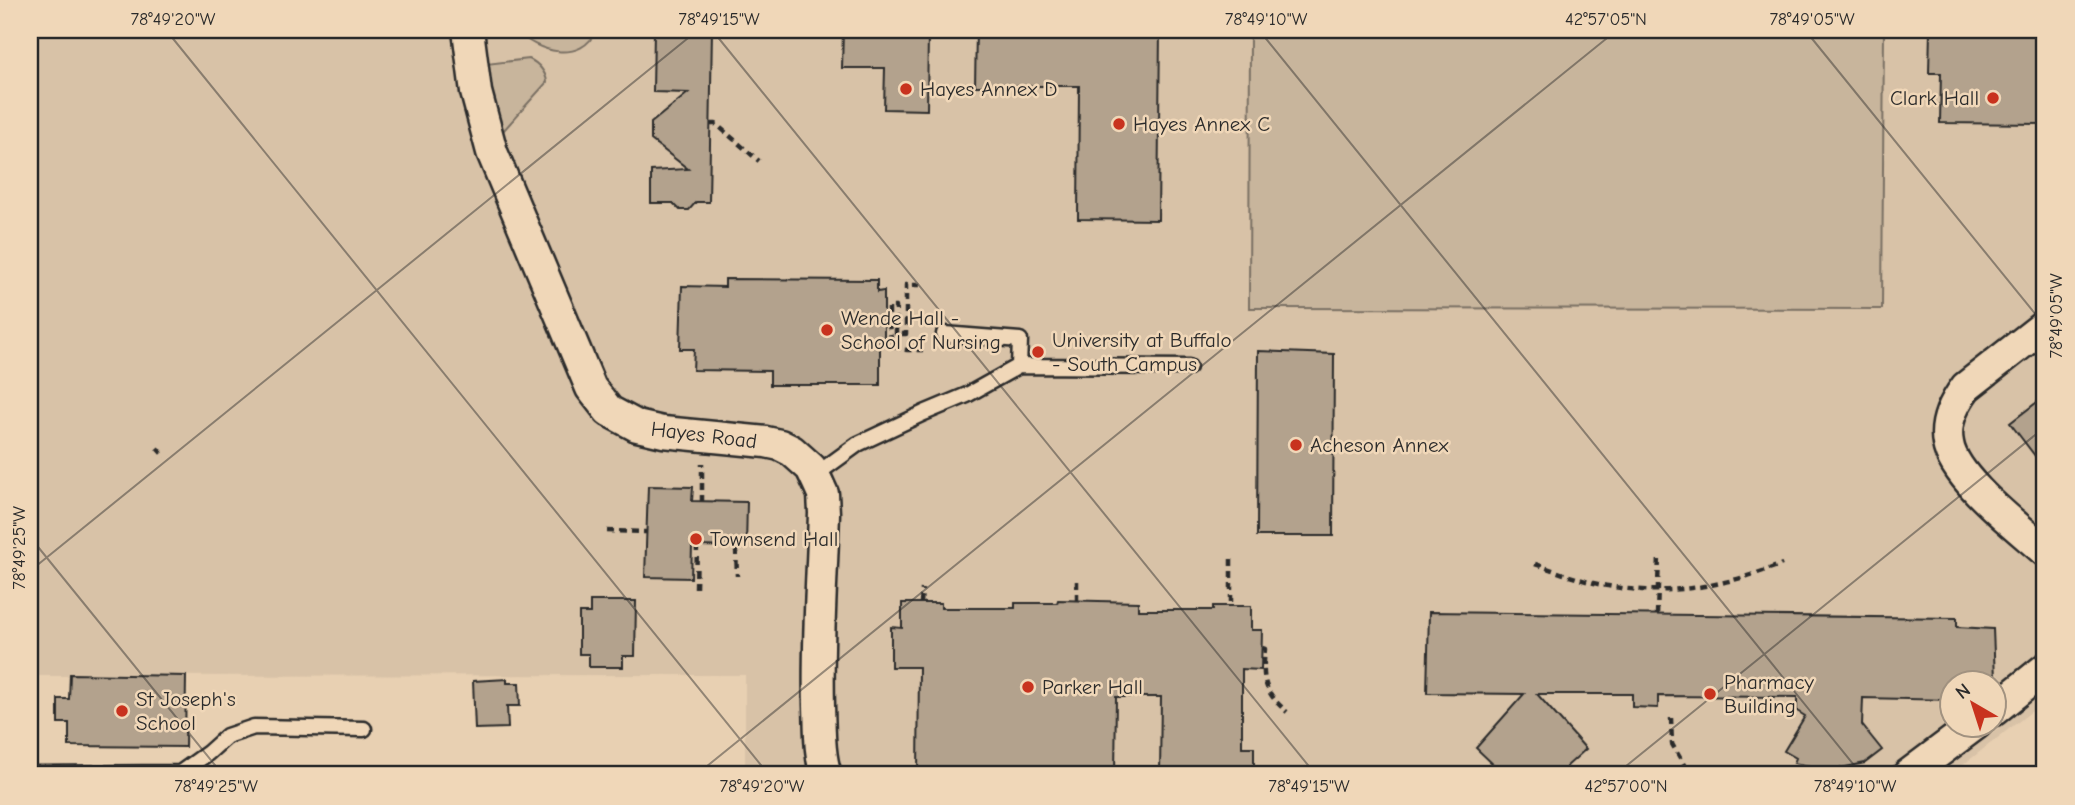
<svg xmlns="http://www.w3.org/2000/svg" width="2075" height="805" font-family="'Comic Neue',sans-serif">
<rect width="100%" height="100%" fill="#e8d0b2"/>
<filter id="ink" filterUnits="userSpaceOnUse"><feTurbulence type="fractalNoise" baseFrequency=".0143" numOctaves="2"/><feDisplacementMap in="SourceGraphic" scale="14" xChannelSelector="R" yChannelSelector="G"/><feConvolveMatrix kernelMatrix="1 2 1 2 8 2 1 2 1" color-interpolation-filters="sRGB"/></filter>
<g filter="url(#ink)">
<path fill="#d8c2a7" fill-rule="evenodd" d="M30,30h2015v671l-95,74h-1205v-100l-715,1zM1952,682h42v42h-42z"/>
<path fill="#c8b59c" stroke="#7a7064" stroke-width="2" d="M517,30h79c-13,34 -61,23 -79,0z
M1250,30h634l-2,279 -633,-1z
M529,59c9,4 17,13 18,23l-43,48h-6l-12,-66z"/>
<path fill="#b3a28d" stroke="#2b2b2b" stroke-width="2" d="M654,30h58l-3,172h-13l-7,8h-9l-7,-7h-22v-32l37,-2 -37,-29v-17l37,-30 -35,-1z
M843,30h35v3h50l-1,77 -43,-1 1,-41h-43z
M976,30h184l-2,190 -80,-1 1,-133h-104z
M1930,30h115v94l-105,-1 1,-50h-12z
M725,279l152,1v12l7,-1v47h-4v47h-110v-14l-77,-1 1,-21h-14l2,-63 43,1z
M1258,351l76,3 -1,182h-76z
M2045,396v73l-35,-46z
M648,486l45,1 -1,14 55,1 -1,45 -54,-1 -1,32 -46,-1z
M1058,600l80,2v8h75v-4h38v24h11l-1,40 -19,-1v78h12v28h-94l1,-78h-45l-1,78h-197l1,-108h-28v-40l11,1v-25h39v5h74v-5h42z
M590,601h46l-1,55h-12v11h-34v-13h-10v-41h11z
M1429,612l528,6v9l36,2 2,50h-36v3h-7v18l-89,-2 -1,27 20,25 -17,13 -34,7 -37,-7 2,-5 -12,-7 21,-35 -8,-5v-14l-139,-1v12l-26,-1v-13h-95l49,55 -19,17 1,4 -20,5h-38l-19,-4 4,-5 -19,-18 48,-54 -97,-1z
M70,674l116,2 -1,71 -116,-1v-23h-11v-24h11z
M507,679v4h12l1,23h-13l1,22 -33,1 -2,-48z"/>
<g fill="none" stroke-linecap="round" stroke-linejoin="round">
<g stroke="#2b2b2b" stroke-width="19">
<path id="lane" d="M944,334l76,6 -1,26
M814,476l44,-32 66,-31 43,-18 52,-29 170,1
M30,774l150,-1 28,-20 19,-17 27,-9 110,2"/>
</g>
<g stroke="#2b2b2b" stroke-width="35">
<path id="street" d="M468,30l8,62 16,60 99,236 18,23 28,15 26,6 103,10 14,3 12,6 19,17 7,15 5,11 1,19c-2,64 -7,128 -5,193 1,23 0,47 7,69
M2045,325l-79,62c-12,16 -22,36 -18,56 5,35 70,84 97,108
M1994,710l51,-41
M1908,775l68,-51"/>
</g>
<path stroke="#2b2b2b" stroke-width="4.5" stroke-dasharray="7 5" stroke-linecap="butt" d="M710,124h6l43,37
M884,321l5,1v-15h7v27h10v-49h18
M889,322c2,30 6,28 34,28
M157,448l8,9
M702,502v-39
M607,531l40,1
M736,549l1,27
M1231,559v47
M1535,564c24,8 48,18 73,22 58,11 119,0 174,-22
M696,588l1,-42
M1077,600v-20
M921,603l1,-14
M1657,615l2,-59
M1262,648l3,1c-3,30 -2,42 22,63
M1671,718l1,26 18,31"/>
<use href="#lane" stroke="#f0d7b8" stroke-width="14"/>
<use href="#street" stroke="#f0d7b8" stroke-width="30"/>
</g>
</g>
<path fill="none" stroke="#2b2b2b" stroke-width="2" stroke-opacity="0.45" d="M166,30l603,745M712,30l604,745M1259,30l603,745M1805,30l240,296M30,537l193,238M30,571l668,-541M696,775l921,-745M1615,775l430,-348"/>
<g fill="#c8321e" stroke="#f0d7b8" stroke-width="2.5">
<circle cx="906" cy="89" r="7"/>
<circle cx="1993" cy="98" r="7"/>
<circle cx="1119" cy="124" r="7"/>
<circle cx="827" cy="330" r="7"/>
<circle cx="1038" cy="352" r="7"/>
<circle cx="1296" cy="445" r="7"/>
<circle cx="696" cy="539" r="7"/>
<circle cx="1028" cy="687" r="7"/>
<circle cx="1710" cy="694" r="7"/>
<circle cx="122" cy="711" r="7"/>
</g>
<g text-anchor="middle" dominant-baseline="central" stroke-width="5" stroke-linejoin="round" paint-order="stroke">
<g font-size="21" fill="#2b2b2b" stroke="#f0d7b8" text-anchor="start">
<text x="920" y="89">Hayes Annex D</text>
<text x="1979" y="98" text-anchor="end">Clark Hall</text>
<text x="1133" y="124">Hayes Annex C</text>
<text x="841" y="318">Wende Hall -<tspan x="841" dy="24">School of Nursing</tspan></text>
<text x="1052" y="340">University at Buffalo<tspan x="1052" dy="24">- South Campus</tspan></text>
<text x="1310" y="445">Acheson Annex</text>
<text x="710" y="539">Townsend Hall</text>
<text x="1724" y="682">Pharmacy<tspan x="1724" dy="24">Building</tspan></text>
<text x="1042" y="687">Parker Hall</text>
<text x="136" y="699">St Joseph's<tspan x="136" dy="24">School</tspan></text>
</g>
<g font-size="21" fill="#2b2b2b" stroke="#f0d7b8">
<text transform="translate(704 435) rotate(7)">Hayes Road</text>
</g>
</g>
<rect width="2075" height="805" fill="none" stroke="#f0d7b8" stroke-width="77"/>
<g transform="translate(1973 704) rotate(321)"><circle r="33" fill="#f0d7b8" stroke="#a19280" stroke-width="2"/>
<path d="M0-5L12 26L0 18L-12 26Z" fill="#c8321e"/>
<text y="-10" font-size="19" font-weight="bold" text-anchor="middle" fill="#2b2b2b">N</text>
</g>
<rect x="38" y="38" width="1998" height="728" fill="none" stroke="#2b2b2b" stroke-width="2.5"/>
<g font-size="18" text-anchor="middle" fill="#2b2b2b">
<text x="173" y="25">78°49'20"W</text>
<text x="719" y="25">78°49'15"W</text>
<text x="1266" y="25">78°49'10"W</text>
<text x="1606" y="25">42°57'05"N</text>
<text x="1812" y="25">78°49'05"W</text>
<text transform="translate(2056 316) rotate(-90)" y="6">78°49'05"W</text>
<text transform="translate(19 548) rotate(-90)" y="6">78°49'25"W</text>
<text x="216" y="792">78°49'25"W</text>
<text x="762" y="792">78°49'20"W</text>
<text x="1309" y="792">78°49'15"W</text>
<text x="1626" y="792">42°57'00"N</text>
<text x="1855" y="792">78°49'10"W</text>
</g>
</svg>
